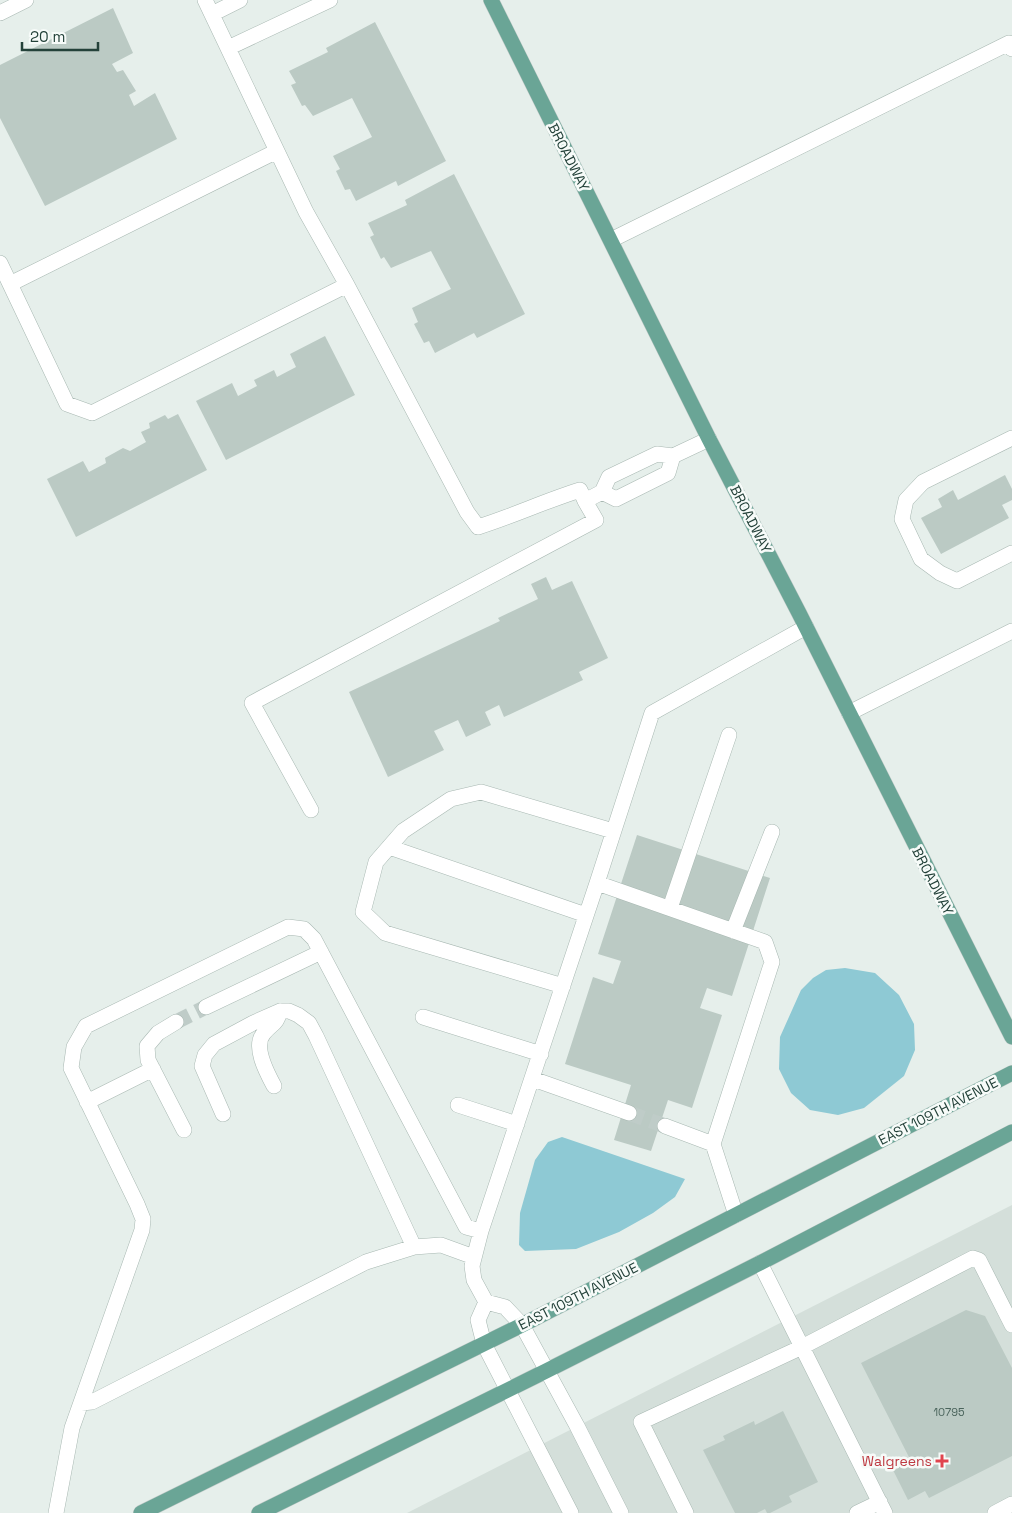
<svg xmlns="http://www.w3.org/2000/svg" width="1012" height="1513" font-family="'Space Grotesk',sans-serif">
<rect width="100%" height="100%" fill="#e6efeb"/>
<path fill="#d4dfda" d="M1012,1205v308h-605z"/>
<path fill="#8ec9d4" d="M845,968l30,5 24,22 15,29 1,26 -11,26 -40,32 -26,7 -28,-5 -19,-17 -12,-24 1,-32 21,-47 12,-12 13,-8z
M562,1137l123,42 -10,18 -22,16 -34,19 -43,17 -51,2 -6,-6 1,-32 15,-53 13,-18z"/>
<path fill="#bbcac4" d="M113,8l20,45 -21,11 5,8 6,-2 13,21 -7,4 5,11 21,-13 22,46 -132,67 -45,-88v-53z
M375,22l71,139 -48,25 -2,-5 -40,20 -6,-12 -5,1 -9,-19 4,-2 -7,-13 39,-19 -20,-39 -39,18 -8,-11 -3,1 -11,-21 5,-2 -7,-12 39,-19 -2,-4z
M454,174l71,140 -48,24 -3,-5 -39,20 -6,-12 -5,2 -10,-19 4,-2 -6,-14 39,-19 -20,-38 -40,17 -7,-11 -3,2 -11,-22 4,-2 -6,-12 39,-18 -2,-5z
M325,336l30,59 -129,65 -30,-59 36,-18 6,13 19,-10 -3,-6 20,-10 3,7 19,-10 -6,-13z
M178,414l29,56 -131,67 -29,-58 36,-18 6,11 17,-9 -1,-5 18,-10 7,3 16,-9 -5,-10 9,-4 -1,-5 16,-8 3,4z
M1005,475l7,14v11l-10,5 7,13 -68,36 -20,-36 21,-11 -4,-8 15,-9 5,10z
M546,577l6,13 20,-9 36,77 -29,14 4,8 -79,37 -5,-12 -14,7 6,13 -25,12 -8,-17 -24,11 10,19 -56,27 -39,-85 151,-71 -2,-3 40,-19 -7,-15z
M637,835l133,43 -38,118 -25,-8 -7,20 22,7 -30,93 -24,-8 -17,51 -37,-11 17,-55 -66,-21 28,-87 20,7 8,-23 -23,-7z
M966,1310l19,6 27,52v88l-83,42 -4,-7 -17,9 -15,-30 18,-9 -50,-98z
M783,1411l35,71 -29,14 3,6 -22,11h-3l-2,-4 -8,4h-22l-32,-63 22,-10 -2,-4 31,-15 1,4z"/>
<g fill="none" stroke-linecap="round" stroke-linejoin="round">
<path stroke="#bfccc8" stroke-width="15" stroke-dasharray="15 8" stroke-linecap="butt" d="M176,1022l30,-15
M629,1113l36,13"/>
<g stroke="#a8b8b2" stroke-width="16">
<path id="minor" d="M0,13l26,-13
M212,14l28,-14
M228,48l102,-48
M611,240l398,-197 3,6
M0,263l67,141 25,9 255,-128 -41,-73 -101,-212
M10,284l267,-133
M347,285l120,227 11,15c35,-11 67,-26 102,-37l5,11
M1012,438l-89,44 -17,18 -4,19 19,40 19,14 17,8 55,-28
M602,492l14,7 52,-26 5,-17
M849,713l163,-82
M311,810l-59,-107 344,-183 -11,-19 17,-9 7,-15 48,-23 16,2 36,-17
M389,847l197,68
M597,883l168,59 7,20 -59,182 23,71
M670,908l59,-173
M733,931l39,-99
M563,986l-178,-53 -22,-21 13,-50 27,-31 48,-32 30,-7 132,39
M206,1007l115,-55
M423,1017l118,37
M176,1022l-18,11 -11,13 1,14 36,70
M533,1079l96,34
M274,1086c-7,-13 -22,-40 -10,-53 9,-11 12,-7 16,-22
M87,1102l66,-33
M458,1105l59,19
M223,1114l-21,-48 3,-11 9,-11 39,-21 27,-12h9l9,4 11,8 7,13 98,211
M665,1126l48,18
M760,1263l125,250
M486,1302l-8,18 6,24 87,169
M81,1403l11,-1 274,-140 48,-15 27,-2 33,12
M56,1513l16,-85 70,-198 1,-11 -6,-15 -66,-136 3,-21 12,-21 202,-99 16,2 10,10 152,288 15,4
M621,1513l-44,-87 -55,-101 -17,-18 -19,-5 -12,-22 -2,-14 9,-35 116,-348 55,-170 154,-86
M686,1513l-45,-91 161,-75 171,-89 6,2 33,65
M857,1513l23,-11
M995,1513l17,-9"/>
</g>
<g stroke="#c2cac8" stroke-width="16">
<path id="major" d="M491,0l218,439 90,174 213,424
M141,1513l381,-188 490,-252
M259,1513l287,-142 214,-108 252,-131"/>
</g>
<use href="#minor" stroke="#fff" stroke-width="15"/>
<use href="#major" stroke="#6aa596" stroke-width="15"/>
</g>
<path fill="#e0444e" stroke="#f7fbf9" stroke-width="2" d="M939.5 1453.5h5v5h5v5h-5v5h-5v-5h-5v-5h5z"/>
<g text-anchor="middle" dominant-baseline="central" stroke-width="5" stroke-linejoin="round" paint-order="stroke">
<g font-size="11" fill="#4a645c">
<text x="949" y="1412">10795</text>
</g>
<g font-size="14" fill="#24423a" stroke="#f7fbf9">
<text transform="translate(569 157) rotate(63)">BROADWAY</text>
<text transform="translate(751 519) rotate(63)">BROADWAY</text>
<text transform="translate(933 881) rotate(63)">BROADWAY</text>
<text transform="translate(938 1111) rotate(-27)">EAST 109TH AVENUE</text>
<text transform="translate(578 1296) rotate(-27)">EAST 109TH AVENUE</text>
</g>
<g font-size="14" fill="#be3a42" stroke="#f7fbf9" text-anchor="end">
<text x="932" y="1461">Walgreens</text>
</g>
</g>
<path d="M22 42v8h76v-8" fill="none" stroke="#24423a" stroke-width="2.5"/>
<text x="30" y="42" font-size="15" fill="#24423a" stroke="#f7fbf9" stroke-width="4" paint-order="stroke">20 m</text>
</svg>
